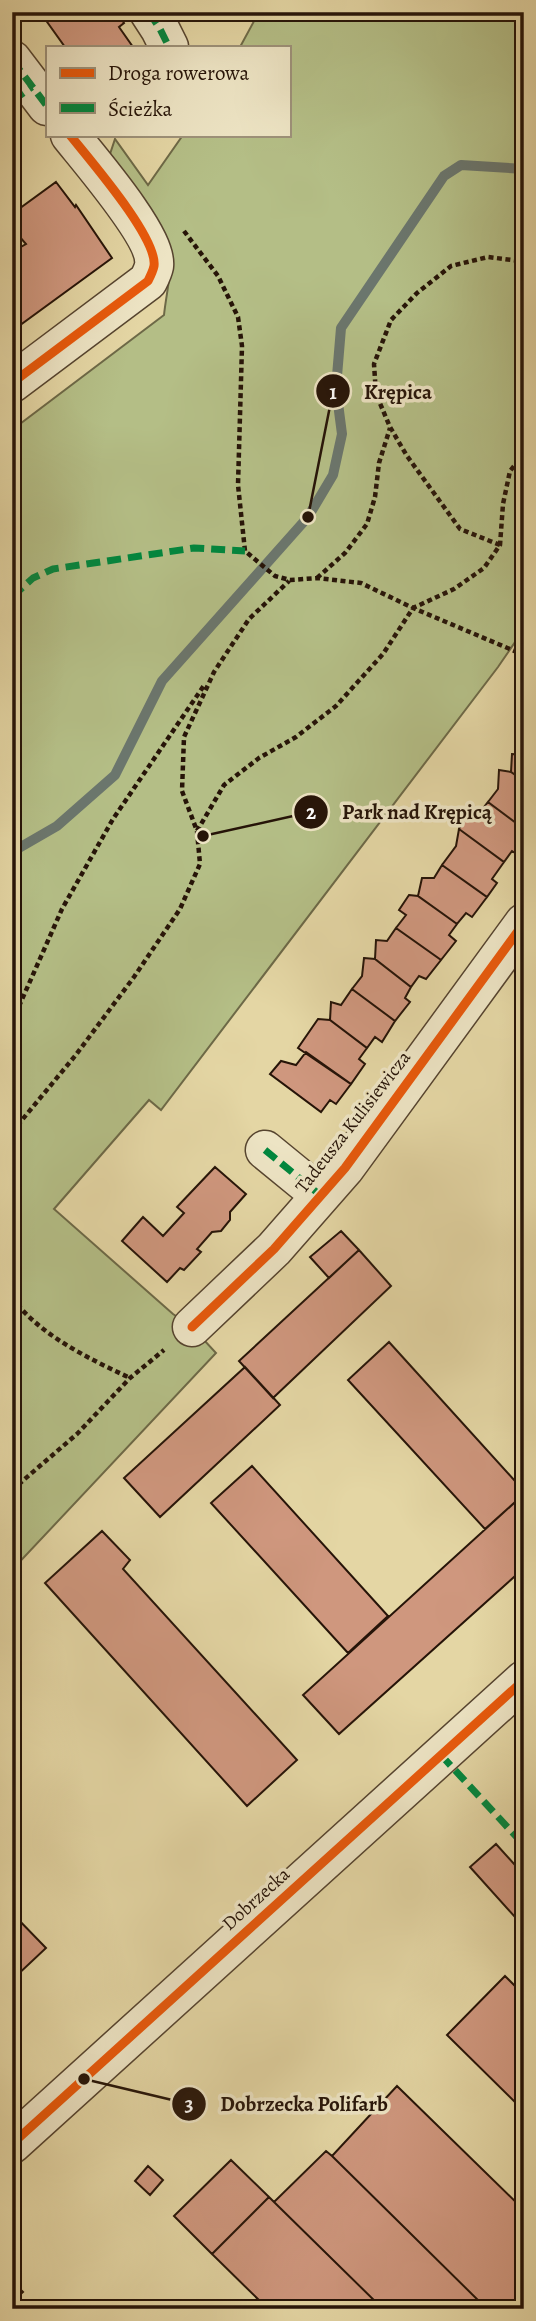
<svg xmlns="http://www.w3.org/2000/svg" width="536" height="2321" font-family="Alegreya,serif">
<rect width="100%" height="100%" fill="#e4d6a4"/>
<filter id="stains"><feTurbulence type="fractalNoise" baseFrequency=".00286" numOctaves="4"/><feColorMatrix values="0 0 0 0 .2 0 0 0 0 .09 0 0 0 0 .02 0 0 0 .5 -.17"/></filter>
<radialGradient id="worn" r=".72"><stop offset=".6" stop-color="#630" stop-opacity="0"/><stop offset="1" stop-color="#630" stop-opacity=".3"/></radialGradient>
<path fill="#b4be86" stroke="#6d6947" stroke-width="2" d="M259,12h265v617l-26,38 -337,443 -12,-10 -95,109 119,105 19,13 24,26 -204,217v-1140l152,-115c2,-19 7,-40 7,-59 -1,-27 -44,-79 -61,-102l5,-15 33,46 35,-50h106v-88h-49z"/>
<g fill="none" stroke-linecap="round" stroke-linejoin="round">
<path stroke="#6b766d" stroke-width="10" d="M12,852l45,-26 58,-51 47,-94 146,-164 25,-42 9,-41 -6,-46 5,-60 103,-152 17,-11 63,4"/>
</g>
<path fill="#cf977e" stroke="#261408" stroke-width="2" d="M40,12h68l1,3 7,-3 8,11 -5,4 14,20h-68z
M56,182l19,25 1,-2 36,53 -100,73v-79l14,-8 -14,-16v-14z
M512,754l12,1v26l-13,-9z
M499,770l12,2 13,9v48l-36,-27 10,-13z
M488,802l36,27v18l-6,8 -6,-4 -8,11 -45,-33 8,-14 10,1z
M459,829l45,33 -12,17 5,4 -10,14 -45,-32 14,-19z
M442,865l45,32 -15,20 -6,-4 -9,11 -39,-28 4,-18h12z
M409,895l9,1 39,28 -8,11 7,6 -15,19 -45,-32 10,-13 -7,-5z
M396,928l45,32 -15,19 -7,-3 -8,11 -36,-28 1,-19 11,1z
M364,958l11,1 36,28 -6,11 5,4 -15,19 -43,-32 10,-13z
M352,989l43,32 -13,21 -7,-5 -8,11 -37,-28 1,-18 10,3z
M318,1019l12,1 37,28 -8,11 6,5 -14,20 -53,-36z
M306,1052l45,32 -15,20 -6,-4 -9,12 -51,-38 11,-13 15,4z
M215,1167l31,27 -16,18v8l-9,11 -9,1 -15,17 4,3 -17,18 -4,-2 -13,14 -45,-41 21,-24 20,19 21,-23 -7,-6z
M341,1231l18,19 -30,28 -19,-21z
M359,1250l32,36 -118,112 -34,-37z
M389,1342l135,149v3l-39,35 -137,-149z
M245,1367l35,38 -120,112 -36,-39z
M252,1466l136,150 -40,37 -137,-150z
M524,1494v74l-185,166 -36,-39z
M102,1531l28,29 -7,9 174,191 -50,46 -202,-223z
M496,1844l28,31v52l-54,-60z
M12,1913l34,35 -34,32z
M505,1976l19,19v116l-77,-76z
M397,2086l127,124v99h-37l-155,-153z
M326,2151l6,5 155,153h-104l-109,-107z
M231,2160l38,37 -57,57 -38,-38z
M148,2166l15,14 -13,15 -15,-14z
M269,2197l5,5 109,107h-115l-56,-55z
M12,2281l11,11 -11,10z"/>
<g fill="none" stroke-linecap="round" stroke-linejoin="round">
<g stroke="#56442f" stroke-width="41">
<path id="minor" d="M149,12l11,17 9,18
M12,60l35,46
M12,383l136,-102c2,-4 5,-10 6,-15 4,-28 -65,-107 -84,-131
M265,1150l55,45
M192,1327l82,-78 71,-81 179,-245
M12,2144l512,-464"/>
</g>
<path stroke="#261408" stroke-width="4.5" stroke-dasharray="5 3.5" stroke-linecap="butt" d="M184,231l34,45 20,41 4,29 -4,139 7,66 30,25 15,4 27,-2 44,5 52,25 111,47
M500,545l-40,-16 -53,-73 -17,-29 -14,-33 -2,-30 17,-44 26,-27 34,-27 37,-9 32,4 4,3
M317,578l28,-25 22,-29 8,-27 4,-34 11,-35
M197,831l27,-46 35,-27 37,-21 40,-31 47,-52 30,-46 41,-19 30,-21 16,-23 3,-41 7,-33 14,-17
M12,1022l50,-113 51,-90 92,-135
M12,1132l63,-76 59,-79 46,-68 20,-45 -3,-33 -15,-40 2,-54 30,-65 35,-53 40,-38
M12,1298c29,38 76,60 118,80
M12,1490l65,-56 53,-56 34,-28"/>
<use href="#minor" stroke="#ede4c4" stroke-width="38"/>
<path stroke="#00873e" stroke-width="7" stroke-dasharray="14 7" stroke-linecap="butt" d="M149,12l11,17 9,18
M12,60l35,46
M12,101l20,-14
M12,597l21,-19 20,-9 141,-21 51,3
M265,1150l55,45
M441,1755l83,90"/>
<g stroke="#ede4c4" stroke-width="13">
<path id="cycleway" d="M12,383l136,-102c2,-4 5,-10 6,-15 4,-28 -65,-107 -84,-131
M192,1327l82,-78 71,-81 179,-245
M12,2144l512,-464"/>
</g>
<use href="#cycleway" stroke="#e8590c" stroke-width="9"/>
</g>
<g text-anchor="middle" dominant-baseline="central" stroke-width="7" stroke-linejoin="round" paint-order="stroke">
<g font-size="19" fill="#261408" stroke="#ede4c4">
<text transform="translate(353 1122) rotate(-52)">Tadeusza Kulisiewicza</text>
<text transform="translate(256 1899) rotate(-42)">Dobrzecka</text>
</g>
</g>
<path fill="none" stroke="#261408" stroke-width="2.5" d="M308 517L333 391M203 836L311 812M84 2079L189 2104"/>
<g fill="#261408" stroke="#ede4c4" stroke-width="2.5">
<circle cx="308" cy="517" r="7"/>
<circle cx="203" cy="836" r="7"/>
<circle cx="84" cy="2079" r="7"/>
<circle cx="333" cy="391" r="18"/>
<circle cx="311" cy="812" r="18"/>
<circle cx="189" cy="2104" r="18"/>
</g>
<g font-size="21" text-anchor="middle" font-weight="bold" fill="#fff">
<text x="333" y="399">1</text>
<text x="311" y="819">2</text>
<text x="189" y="2111">3</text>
</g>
<g font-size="21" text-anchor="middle" font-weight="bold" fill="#261408" stroke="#ede4c4" stroke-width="7" stroke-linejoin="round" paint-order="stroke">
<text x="398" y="399">Krępica</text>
<text x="417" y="819">Park nad Krępicą</text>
<text x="304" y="2111">Dobrzecka Polifarb</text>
</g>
<rect width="536" height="2321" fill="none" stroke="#e4d6a4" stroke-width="42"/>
<rect x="14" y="14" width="508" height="2293" fill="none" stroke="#261408" stroke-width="3.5"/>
<rect x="21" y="21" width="494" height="2279" fill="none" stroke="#261408" stroke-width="2"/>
<rect x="46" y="46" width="245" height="91" fill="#ede4c4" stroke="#9d9179" stroke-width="2"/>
<rect x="60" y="68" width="35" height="10" fill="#e8590c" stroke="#9d9179" stroke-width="2"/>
<text x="108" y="80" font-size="21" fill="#261408">Droga rowerowa</text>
<rect x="60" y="103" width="35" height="10" fill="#00873e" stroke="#9d9179" stroke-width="2"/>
<text x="108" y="116" font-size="21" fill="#261408">Ścieżka</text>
<rect width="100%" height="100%" filter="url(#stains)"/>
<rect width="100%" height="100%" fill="url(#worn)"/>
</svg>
